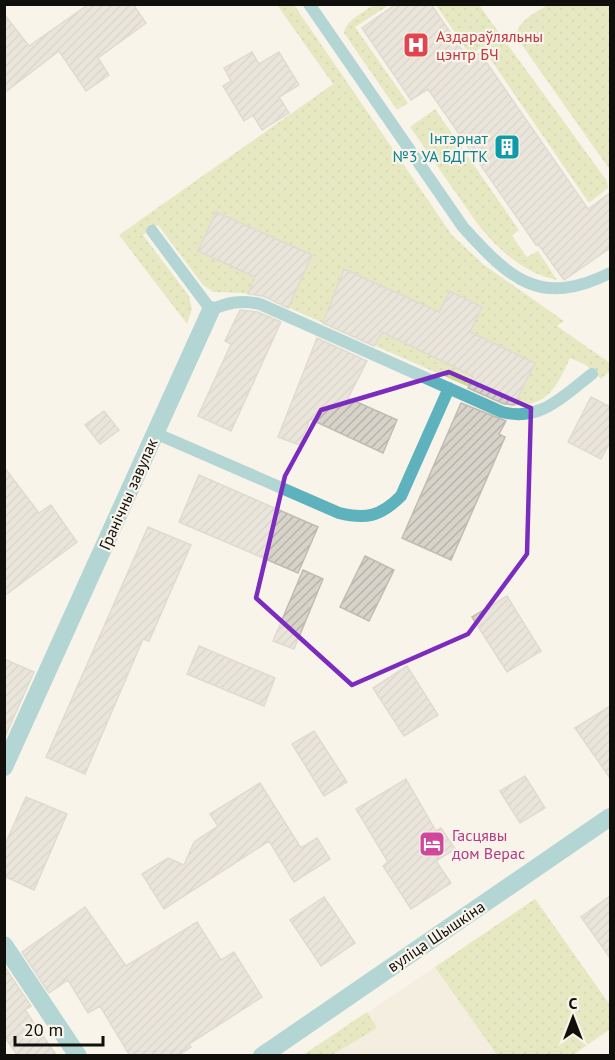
<svg xmlns="http://www.w3.org/2000/svg" width="615" height="1060" font-family="'PT Sans',sans-serif">
<defs>
<pattern id="grass-dots" width="8" height="8" patternUnits="userSpaceOnUse" patternTransform="scale(1.5)"><rect width="8" height="8" fill="#cdda91"/><path d="M2 2h.1M6 6h.1" fill="none" stroke="#afba7c" stroke-width="1.8" stroke-linecap="round"/></pattern>
<pattern id="building-hatch" width="6" height="6" patternUnits="userSpaceOnUse" patternTransform="scale(1.5)"><rect width="6" height="6" fill="#d8d3c9"/><path d="M-1 1l2-2M0 6l6-6M5 7l2-2" fill="none" stroke="#b8b4ab"/></pattern>
</defs>
<rect width="100%" height="100%" fill="#f9f4ea"/>
<path fill="#eee7d6" d="M535,899l75,106v24l-37,26 -270,1z"/>
<path fill="url(#grass-dots)" d="M375,4l14,1 -34,22 53,76 -11,7 -53,-77c2,-13 20,-21 31,-29z
M277,5h17l158,230 32,30 80,56 -7,5 53,37v8l-9,8 -15,-14 -16,-7c-14,30 -23,50 -60,47l-246,-108 -22,-4 -29,-1 -10,-7 -45,-60 -15,10 46,61 3,13 -5,15 -68,-89 214,-151z
M436,5h43l128,176 1,7 -19,15 -107,-156 -12,8z
M547,5h63v165l-93,-132c-2,-16 18,-25 30,-33z
M435,109l84,121 -7,6 15,21 11,-6 19,29c-35,-7 -62,-33 -83,-61l-64,-92z
M535,899l75,106v24l-37,26h-76l-62,-88z
M367,1012l10,16 -45,27h-29z"/>
<path fill="url(#building-hatch)" stroke="#c0bcb2" stroke-width="1.5" d="M89,4h44l13,19 -48,35 11,17 -23,16 -27,-40 -55,42v-79l25,32z
M396,4h35l38,56 11,-7 108,156 22,-16v55l-46,32 -26,-36 -2,1 -108,-156 -17,11 -49,-72z
M252,52l7,12 20,-12 20,33 -20,12 10,16 -27,17 -9,-15 -9,6 -21,-35 8,-5 -7,-13z
M216,212l96,43 -24,53 -25,-12 -15,-2 7,-17 -57,-26z
M344,269l95,43 11,-21 32,16 -12,25 65,31 -21,42 -10,-1 -36,-16 5,-12 -91,-44 -8,14 -51,-23z
M240,310l18,2 23,10 -50,109 -33,-15 33,-72 -6,-3z
M317,338l50,23 -19,37 49,22 -14,33 -73,-34 -10,26 -22,-8z
M591,397l19,10v35l-9,17 -33,-17z
M461,403l45,18 -7,13 6,3 -54,123 -49,-22z
M104,411l15,19 -19,14 -15,-19z
M4,467l35,46 12,-8 26,37 -73,54z
M199,475l119,52 -20,46 -119,-51z
M148,527l43,18 -42,96 -6,-2 -58,135 -39,-17z
M365,556l29,14 -25,51 -29,-14z
M303,570l20,9 -29,70 -21,-8z
M507,596l34,55 -34,21 -35,-55z
M199,646l76,32 -11,28 -77,-32z
M4,659l30,13 -30,67z
M407,666l31,49 -34,21 -31,-48z
M610,706v72l-35,-50z
M314,731l33,51 -23,14 -32,-52z
M525,776l20,32 -25,15 -20,-32z
M406,779l30,52 5,-3 14,21 -19,12 15,22 -40,26 -28,-43 5,-4 -32,-53z
M260,783l41,65 16,-10 13,21 -36,23 -25,-41 -105,68 -22,-35 26,-16 16,7 10,-23 24,-16 -8,-12z
M26,797l41,17 -33,76 -30,-14v-29z
M610,896v62l-29,-41z
M324,897l31,46 -34,23 -31,-46z
M85,907l41,59 71,-44 24,38 13,-8 28,45 -73,47 2,3 -14,9h-47l-30,-50 -12,7 -20,-33 -19,13 -27,-41z
M4,966l27,40 -6,4 32,46h-39l-14,-20z"/>
<g fill="none" stroke-linecap="round" stroke-linejoin="round">
<path stroke="#5db2bd" stroke-width="12" d="M309,4l154,223c47,52 77,81 147,46
M152,231l59,79c17,-8 30,-10 49,-6l242,108c39,10 61,-16 90,-38
M155,433l184,80c27,7 42,3 62,-17l48,-108"/>
<path stroke="#5db2bd" stroke-width="18" d="M4,767l207,-457
M4,945l74,111
M262,1056l348,-239"/>
</g>
<path d="M0 0H615V1060H0ZM449,372l82,36 -4,146 -59,80 -116,51 -96,-87 29,-122 36,-66z" fill="#f9f4ea" fill-opacity=".55" fill-rule="evenodd"/>
<path fill="none" stroke="#7b2cbf" stroke-width="4.5" stroke-linejoin="round" d="M449,372l82,36 -4,146 -59,80 -116,51 -96,-87 29,-122 36,-66z"/>
<defs>
<g id="hospital-square" transform="scale(1.35)"><rect x="-9" y="-9" width="18" height="18" rx="4" fill="#e0444e" stroke="#f9f4ea"/><path d="M-5-5h3v3.5h4V-5h3V5h-3V1.5h-4V5h-3Z" fill="#fff"/></g>
<g id="building-square" transform="scale(1.35)"><rect x="-9" y="-9" width="18" height="18" rx="4" fill="#0f9aa8" stroke="#f9f4ea"/><path d="M-4-6H4V6H1V3H-1V6H-4ZM-2.5-4.3h1.7v1.8h-1.7ZM.8-4.3h1.7v1.8H.8ZM-2.5-1h1.7V.8h-1.7ZM.8-1h1.7V.8H.8Z" fill="#fff"/></g>
<g id="hotel-square" transform="scale(1.35)"><rect x="-9" y="-9" width="18" height="18" rx="4" fill="#d1479c" stroke="#f9f4ea"/><path d="M-6-4.5h1.5V1H6V5H4.5V3h-9V5H-6ZM-4 0a1.8 1.8 0 1 1 3.6 0ZM.5 0V-2.5h3Q6-2.5 6 0Z" fill="#fff"/></g>
</defs>
<g fill-rule="evenodd">
<use href="#hospital-square" x="416" y="45"/>
<use href="#building-square" x="507" y="147"/>
<use href="#hotel-square" x="432" y="844"/>
</g>
<g text-anchor="middle" dominant-baseline="central" stroke-width="4.5" stroke-linejoin="round" paint-order="stroke">
<g font-size="16" fill="#be3a42" stroke="#f9f4ea" text-anchor="start">
<text x="436" y="36">Аздараўляльны<tspan x="436" dy="18">цэнтр БЧ</tspan></text>
</g>
<g font-size="16" fill="#0d838f" stroke="#f9f4ea" text-anchor="end">
<text x="488" y="138">Інтэрнат<tspan x="488" dy="18">№3 УА БДГТК</tspan></text>
</g>
<g font-size="16" fill="#110f0c" stroke="#f9f4ea">
<text transform="translate(128 494) rotate(-66)">Гранічны завулак</text>
<text transform="translate(436 936) rotate(-34)">вуліца Шышкіна</text>
</g>
<g font-size="16" fill="#b23c85" stroke="#f9f4ea" text-anchor="start">
<text x="452" y="835">Гасцявы<tspan x="452" dy="18">дом Верас</tspan></text>
</g>
</g>
<rect width="615" height="1060" fill="none" stroke="#110f0c" stroke-width="12"/>
<g transform="translate(573 1018)" stroke="#f9f4ea" stroke-width="4.5" paint-order="stroke">
<path d="M0-4.5L10 22L0 15L-10 22Z" fill="#110f0c"/>
<text y="-9" font-size="16" font-weight="bold" text-anchor="middle" fill="#110f0c">С</text>
</g>
<path d="M15 1036v9h88v-9" fill="none" stroke="#110f0c" stroke-width="3"/>
<text x="24" y="1036" font-size="18" fill="#110f0c" stroke="#f9f4ea" stroke-width="4.5" paint-order="stroke">20 m</text>
</svg>
